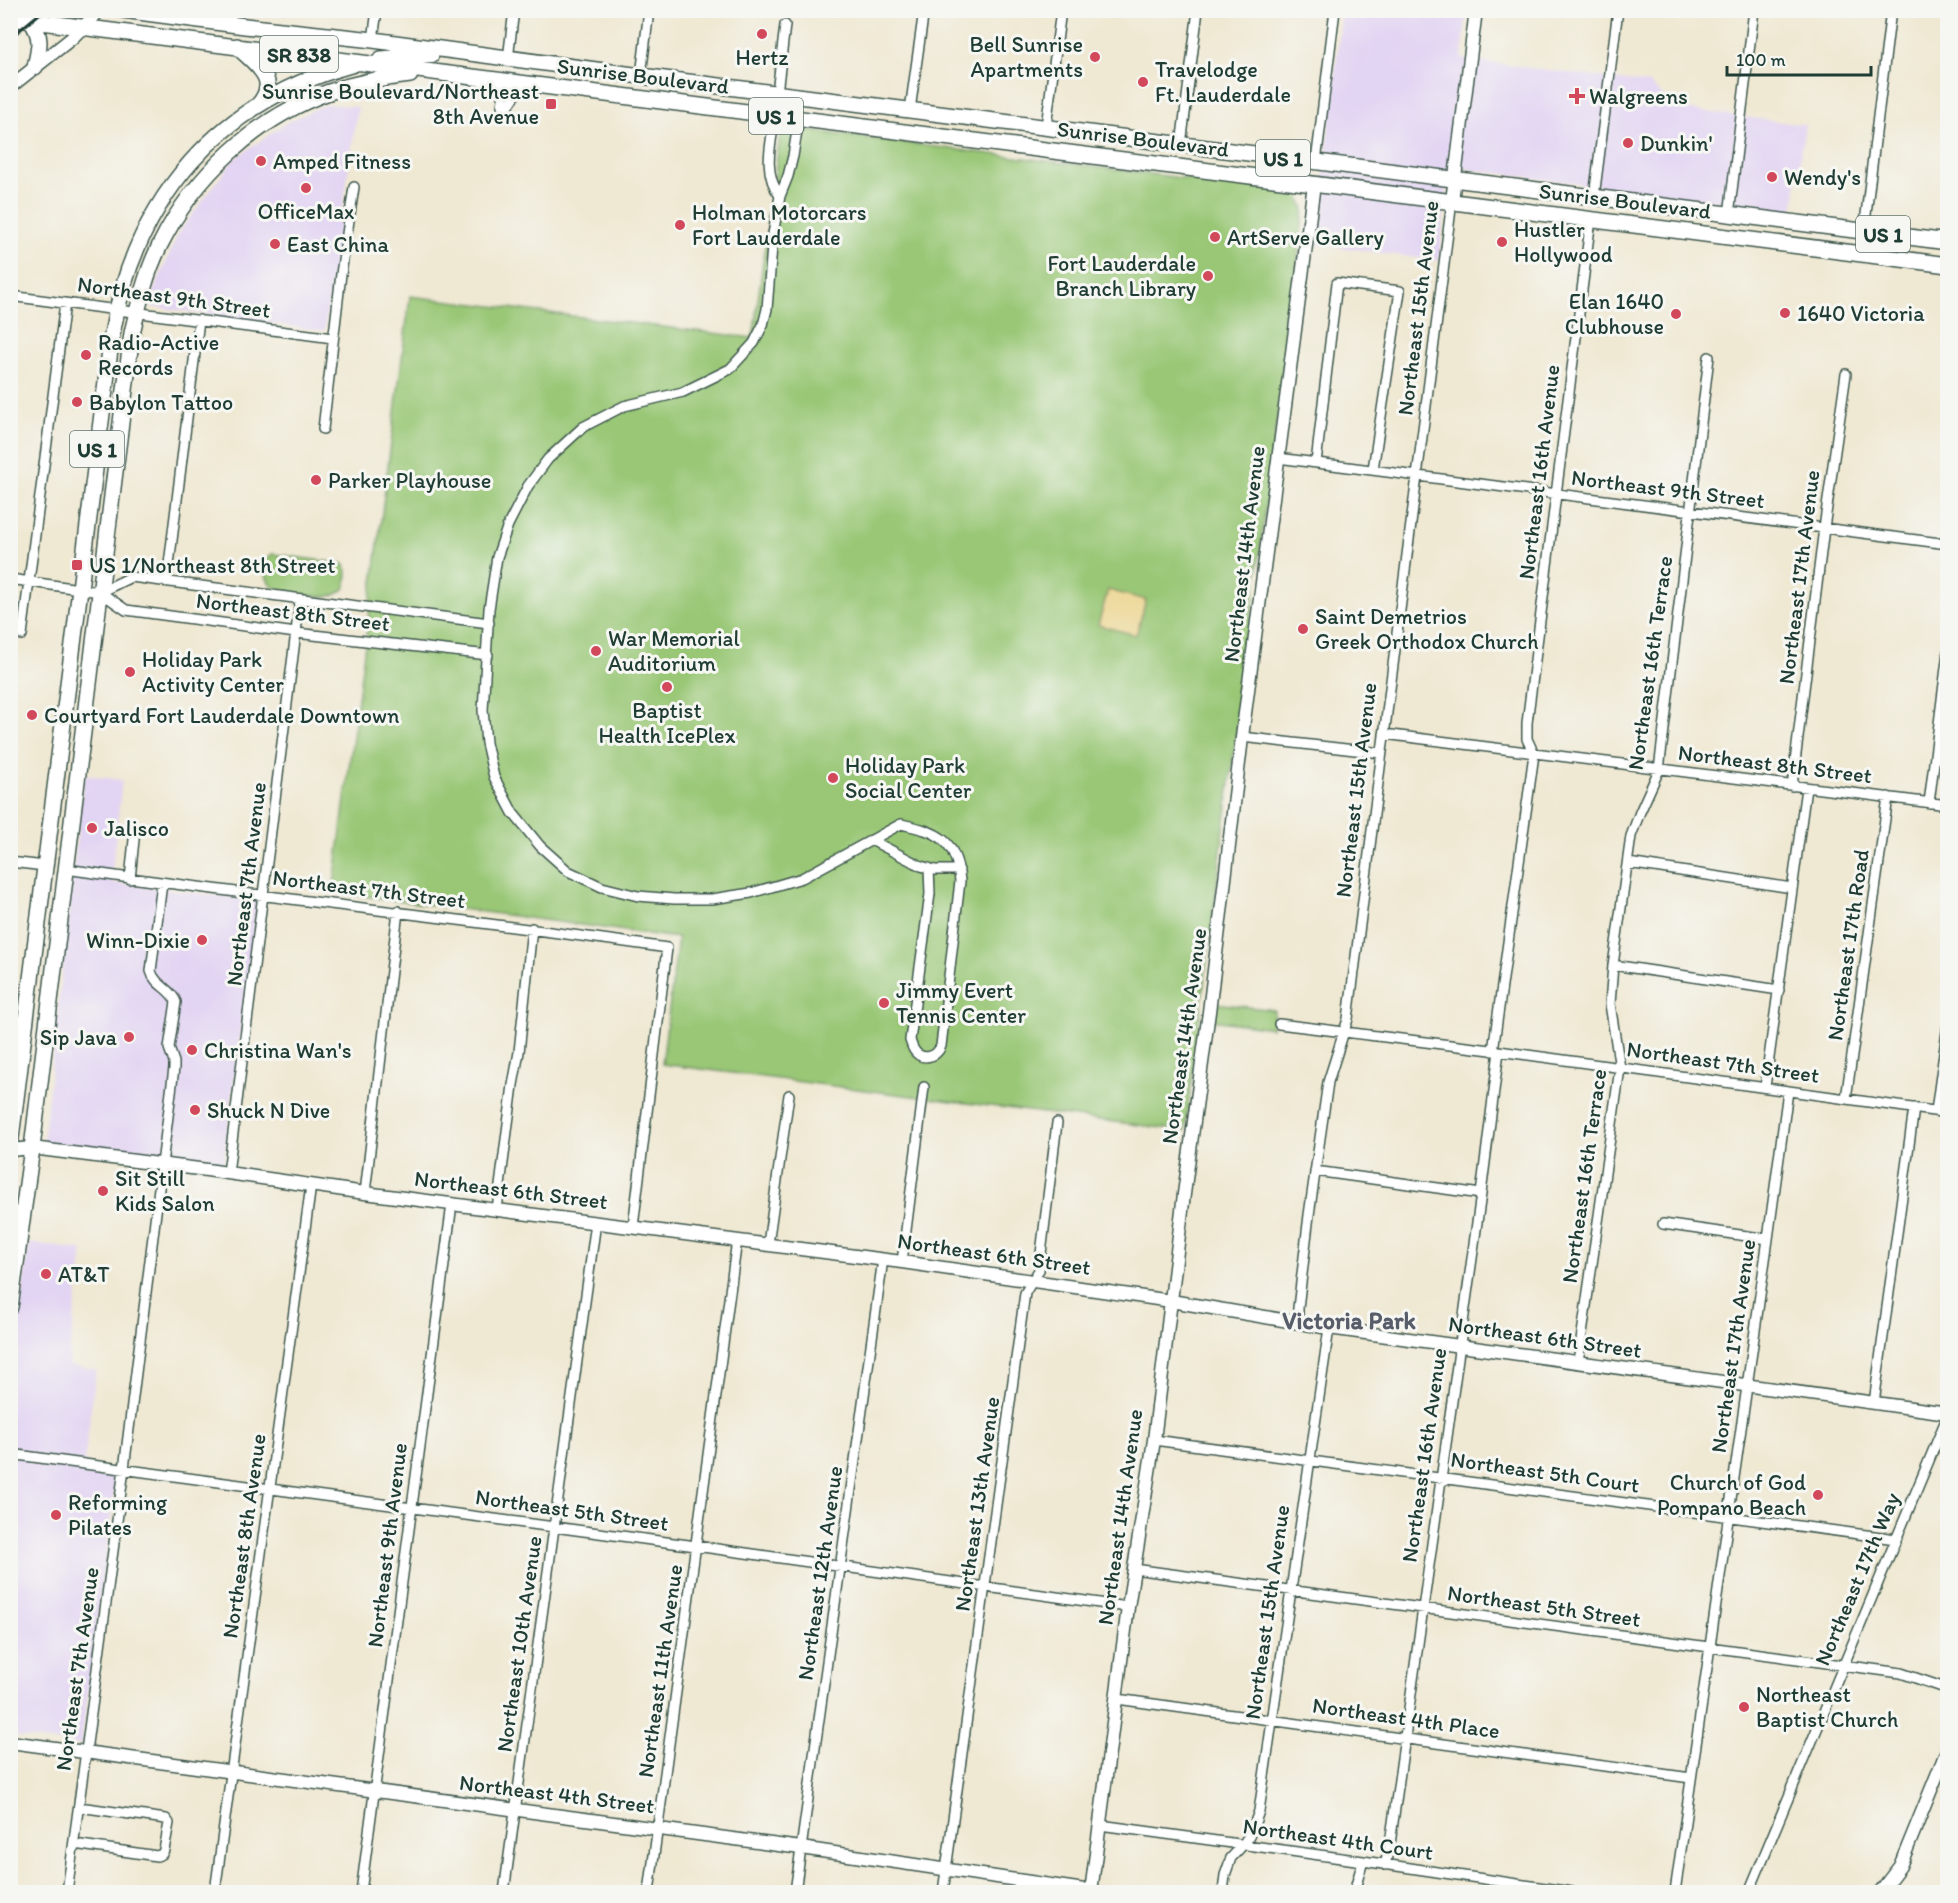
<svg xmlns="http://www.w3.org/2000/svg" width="1958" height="1903" font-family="Itim,sans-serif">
<rect width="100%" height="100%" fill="#f6f6f2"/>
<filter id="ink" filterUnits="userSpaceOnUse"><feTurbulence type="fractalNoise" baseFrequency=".0167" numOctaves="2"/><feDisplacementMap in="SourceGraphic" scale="12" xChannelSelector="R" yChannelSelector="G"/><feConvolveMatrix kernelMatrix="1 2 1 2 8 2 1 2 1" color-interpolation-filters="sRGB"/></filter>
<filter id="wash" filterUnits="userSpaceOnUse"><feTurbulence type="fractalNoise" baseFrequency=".008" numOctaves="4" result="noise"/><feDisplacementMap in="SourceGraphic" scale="24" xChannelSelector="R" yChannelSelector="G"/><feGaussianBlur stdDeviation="1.35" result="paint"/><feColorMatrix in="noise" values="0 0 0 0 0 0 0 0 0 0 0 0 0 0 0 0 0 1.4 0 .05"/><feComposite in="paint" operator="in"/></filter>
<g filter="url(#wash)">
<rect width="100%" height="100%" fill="#efe8d2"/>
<path fill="#e2d4f3" d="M1342,11h125l-5,48 188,25 26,24 129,17 -12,86 -344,-44 -10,94 -123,-17z
M326,104l32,3 -34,224 -177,-25 32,-74 55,-73 52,-36z
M84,775l38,5 -11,102 146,19 -34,265 -180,-23z
M29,1243l54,7 -15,115 28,5 -13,102 33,5 -35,268 -71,-9 1,-20 4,-41 -5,-1v-295z"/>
<path fill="#99c776" stroke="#5c8255" stroke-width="1.5" d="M781,127l517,66 6,16 -119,922 -523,-67 16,-126 -345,-46 77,-596 343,42z
M272,554l72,10 3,7 -1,15c-4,6 -9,9 -16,10 -10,2 -49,-3 -57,-9 -7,-6 -9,-17 -9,-26z
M1214,1003l60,7 -2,18 -60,-8z"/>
<path fill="#eeda9e" stroke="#868c69" stroke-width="1.5" d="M1108,590l38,10 -10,35 -38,-10z"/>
</g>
<g filter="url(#ink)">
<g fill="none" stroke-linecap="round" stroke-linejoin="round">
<g stroke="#3e574c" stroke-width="12">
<path id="minor" d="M787,12v-2
M373,40l4,-30
M508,59l6,-49
M641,76l8,-66
M777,93l8,-68
M502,106l4,-25
M507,108l16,-24
M910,110l14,-100
M775,116c-4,28 -13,56 5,80
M799,118l-6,38 -5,20 -8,20 -7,38 -6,75 -4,16 -9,18 -24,26 -47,23 -59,14 -41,21 -35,32 -20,27 -20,39 -11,32 -8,52 -6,101 3,33 8,34 19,36 27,33 28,25 34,16 36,9 36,3h38l39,-6 51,-15 99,-54c38,8 55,15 59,57l-19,165c-5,12 -20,15 -27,4 -2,-3 -3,-7 -4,-10l20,-146 -1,-26
M1046,127l15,-117
M1181,145l17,-135
M1316,162l19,-152
M1594,197l24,-187
M1729,215l25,-205
M1864,231l27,-221
M10,296l323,42
M323,429l18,-155 13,-87
M1278,458l670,86
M1316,463l21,-180 63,8 -27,178
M10,579l90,13 26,18 170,23 192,22
M167,581l32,-261
M100,592l31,-15 358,46
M22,635l43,-332
M1384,734l564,71
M1242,737l139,16
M1792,786l32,-258 22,-154
M1929,803l19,-151
M871,840l50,26 14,4h24
M10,862l35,4
M1628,863l164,25
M66,869c200,29 401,50 601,79l-34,279
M130,879l5,-49
M1613,965l166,25
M1279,1024l220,27 449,62
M1493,1051l41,-297 -7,-15v-16l64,-504
M1765,1087l41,-299
M1846,1099l42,-302
M1936,1111l12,-87
M1315,1171l166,23
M228,1173l72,-573
M365,1193l33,-282
M497,1209l16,-124 6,-33 13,-124
M1663,1224l105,15
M768,1244l21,-149
M902,1262l22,-175
M1298,1323v-15l11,-93 19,-133 20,-63 104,-818
M1578,1362l42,-294 -10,-64 3,-39 18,-129 9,-24 19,-42 50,-413
M1874,1403l40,-295
M1154,1440l742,99
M10,1454l686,92 432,61
M1134,1569l767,104 47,16
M1117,1699l574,79
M1100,1825l263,36 209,31
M74,1844l83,12 5,-2 2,-4 5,-27 -3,-4 -87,-12
M1385,1865l5,-21 91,-650 18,-143
M67,1892l57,-423 50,-401v-6l-5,-14 7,-46c-5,-14 -21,-16 -25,-31l11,-88
M215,1892l96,-707
M361,1892l91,-688
M504,1892l92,-670
M649,1892l88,-652
M795,1892l88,-633
M943,1892l82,-599 14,-23 18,-147
M1223,1892l2,-17 6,-17 11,-12 10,-15 7,-20 70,-483
M1354,1892l9,-31
M1675,1892l93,-653 20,-148
M1749,1892l199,-477"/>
</g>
<g stroke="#3e574c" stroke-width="15">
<path id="tertiary" d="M10,87l62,-49 28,-28
M1452,201l24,-191
M10,1150l22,-2 175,22 158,23 537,69 269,39 158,27 619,85
M10,1742l791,106 290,43
M1091,1892l37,-285 26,-167 30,-246 25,-182 35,-291 70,-537
M1880,1892l20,-26 48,-118"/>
</g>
<g stroke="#3e574c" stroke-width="18">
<path id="primary" d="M123,10l122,16 128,14 268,36 1307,166
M10,18l1938,247
M31,21c12,16 8,28 4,46
M237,46c17,18 44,32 22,58
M381,59l50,-4
M10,1146l102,-812c24,-137 107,-233 242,-270
M10,1307l22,-159 100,-815c7,-30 14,-60 28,-88 34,-69 96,-127 169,-153 26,-9 53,-14 81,-17"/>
</g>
<use href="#minor" stroke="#fff" stroke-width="9"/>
<use href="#tertiary" stroke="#fff" stroke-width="12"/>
<use href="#primary" stroke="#fff" stroke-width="15"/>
<path stroke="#1f3d34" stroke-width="3" d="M10,38l34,-28"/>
</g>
</g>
<g fill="#d1495b" stroke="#f6f6f2" stroke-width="2">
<circle cx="762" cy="34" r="6"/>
<circle cx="1095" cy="57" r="6"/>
<circle cx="1143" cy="82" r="6"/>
<path d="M1574 87h6v6h6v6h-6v6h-6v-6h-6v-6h6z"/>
<rect x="545" y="98" width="12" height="12" rx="3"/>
<circle cx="1628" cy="143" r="6"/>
<circle cx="261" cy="161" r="6"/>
<circle cx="1772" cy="177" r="6"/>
<circle cx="306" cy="188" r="6"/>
<circle cx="680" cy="225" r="6"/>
<circle cx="1215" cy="237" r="6"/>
<circle cx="1502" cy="242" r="6"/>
<circle cx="275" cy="244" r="6"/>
<circle cx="1208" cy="276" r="6"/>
<circle cx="1785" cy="313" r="6"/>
<circle cx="1676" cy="314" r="6"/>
<circle cx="86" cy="355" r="6"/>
<circle cx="77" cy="402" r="6"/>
<circle cx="316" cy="480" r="6"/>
<rect x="71" y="559" width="12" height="12" rx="3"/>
<circle cx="1303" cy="629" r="6"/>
<circle cx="596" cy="651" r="6"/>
<circle cx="130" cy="672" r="6"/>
<circle cx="667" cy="687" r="6"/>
<circle cx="32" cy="715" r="6"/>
<circle cx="833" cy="778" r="6"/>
<circle cx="92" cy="828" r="6"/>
<circle cx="202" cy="940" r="6"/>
<circle cx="884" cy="1003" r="6"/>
<circle cx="129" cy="1037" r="6"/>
<circle cx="192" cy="1050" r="6"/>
<circle cx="195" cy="1110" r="6"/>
<circle cx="103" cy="1191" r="6"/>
<circle cx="46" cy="1274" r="6"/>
<circle cx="1818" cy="1495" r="6"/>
<circle cx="56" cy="1515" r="6"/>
<circle cx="1744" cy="1707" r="6"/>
</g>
<g text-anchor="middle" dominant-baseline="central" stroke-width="6" stroke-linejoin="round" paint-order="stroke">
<g fill="#f6f6f2" stroke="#60746d" stroke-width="1.5">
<rect x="260" y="36" width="78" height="36" rx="4.5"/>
<rect x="749" y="98" width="54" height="36" rx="4.5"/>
<rect x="1256" y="140" width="54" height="36" rx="4.5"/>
<rect x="1856" y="216" width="54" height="36" rx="4.5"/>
<rect x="70" y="431" width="54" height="36" rx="4.5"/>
</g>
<g font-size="21" font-weight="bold" fill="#1f3d34">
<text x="299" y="54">SR 838</text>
<text x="776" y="116">US 1</text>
<text x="1283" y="158">US 1</text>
<text x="1883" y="234">US 1</text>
<text x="97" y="449">US 1</text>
</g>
<g font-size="22" fill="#1f3d34" stroke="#f6f6f2" text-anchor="start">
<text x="1083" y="44" text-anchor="end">Bell Sunrise<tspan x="1083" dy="25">Apartments</tspan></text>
<text x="762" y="57" text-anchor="middle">Hertz</text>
<text x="1155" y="69">Travelodge<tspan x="1155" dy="25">Ft. Lauderdale</tspan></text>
<text x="539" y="91" text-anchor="end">Sunrise Boulevard/Northeast<tspan x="539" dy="25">8th Avenue</tspan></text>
<text x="1589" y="96">Walgreens</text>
<text x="1640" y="143">Dunkin'</text>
<text x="273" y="161">Amped Fitness</text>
<text x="1784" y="177">Wendy's</text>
<text x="306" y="211" text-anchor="middle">OfficeMax</text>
<text x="692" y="212">Holman Motorcars<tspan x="692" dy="25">Fort Lauderdale</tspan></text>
<text x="1514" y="229">Hustler<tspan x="1514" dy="25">Hollywood</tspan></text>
<text x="1227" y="237">ArtServe Gallery</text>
<text x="287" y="244">East China</text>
<text x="1196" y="263" text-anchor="end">Fort Lauderdale<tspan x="1196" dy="25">Branch Library</tspan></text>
<text x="1664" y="301" text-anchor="end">Elan 1640<tspan x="1664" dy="25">Clubhouse</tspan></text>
<text x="1797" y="313">1640 Victoria</text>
<text x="98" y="342">Radio-Active<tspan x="98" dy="25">Records</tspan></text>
<text x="89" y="402">Babylon Tattoo</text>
<text x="328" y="480">Parker Playhouse</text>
<text x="89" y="565">US 1/Northeast 8th Street</text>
<text x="1315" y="616">Saint Demetrios<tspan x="1315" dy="25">Greek Orthodox Church</tspan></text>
<text x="608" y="638">War Memorial<tspan x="608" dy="25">Auditorium</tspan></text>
<text x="142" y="659">Holiday Park<tspan x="142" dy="25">Activity Center</tspan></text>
<text x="667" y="710" text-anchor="middle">Baptist<tspan x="667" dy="25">Health IcePlex</tspan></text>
<text x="44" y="715">Courtyard Fort Lauderdale Downtown</text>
<text x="845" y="765">Holiday Park<tspan x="845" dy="25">Social Center</tspan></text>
<text x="104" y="828">Jalisco</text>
<text x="190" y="940" text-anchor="end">Winn-Dixie</text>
<text x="896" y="990">Jimmy Evert<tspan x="896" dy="25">Tennis Center</tspan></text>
<text x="117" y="1037" text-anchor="end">Sip Java</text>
<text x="204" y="1050">Christina Wan's</text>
<text x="207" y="1110">Shuck N Dive</text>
<text x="115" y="1178">Sit Still<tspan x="115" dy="25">Kids Salon</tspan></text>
<text x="58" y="1274">AT&amp;T</text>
<text x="1806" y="1482" text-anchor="end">Church of God<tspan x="1806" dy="25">Pompano Beach</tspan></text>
<text x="68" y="1502">Reforming<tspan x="68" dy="25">Pilates</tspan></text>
<text x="1756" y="1694">Northeast<tspan x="1756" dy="25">Baptist Church</tspan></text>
</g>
<g font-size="22" fill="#1f3d34" stroke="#f6f6f2">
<text transform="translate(643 76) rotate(7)">Sunrise Boulevard</text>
<text transform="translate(1143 139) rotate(7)">Sunrise Boulevard</text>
<text transform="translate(1625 201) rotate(7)">Sunrise Boulevard</text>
<text transform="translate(174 297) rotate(8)">Northeast 9th Street</text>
<text transform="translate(1418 308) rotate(-83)">Northeast 15th Avenue</text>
<text transform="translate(1539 472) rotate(-83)">Northeast 16th Avenue</text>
<text transform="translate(1668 489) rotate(7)">Northeast 9th Street</text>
<text transform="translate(1244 554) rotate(-83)">Northeast 14th Avenue</text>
<text transform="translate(1799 577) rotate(-83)">Northeast 17th Avenue</text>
<text transform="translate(293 612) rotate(7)">Northeast 8th Street</text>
<text transform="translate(1650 663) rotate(-82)">Northeast 16th Terrace</text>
<text transform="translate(1775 764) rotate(7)">Northeast 8th Street</text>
<text transform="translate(1356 790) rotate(-83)">Northeast 15th Avenue</text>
<text transform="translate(246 884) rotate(-83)">Northeast 7th Avenue</text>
<text transform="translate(369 889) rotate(7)">Northeast 7th Street</text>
<text transform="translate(1848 945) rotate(-82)">Northeast 17th Road</text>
<text transform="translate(1184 1036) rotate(-82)">Northeast 14th Avenue</text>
<text transform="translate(1723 1062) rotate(8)">Northeast 7th Street</text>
<text transform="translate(1584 1176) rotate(-82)">Northeast 16th Terrace</text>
<text transform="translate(511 1190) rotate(7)">Northeast 6th Street</text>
<text transform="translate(994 1254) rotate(8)">Northeast 6th Street</text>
<text transform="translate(1545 1337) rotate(8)">Northeast 6th Street</text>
<text transform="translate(1733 1346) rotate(-82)">Northeast 17th Avenue</text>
<text transform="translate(1424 1455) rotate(-82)">Northeast 16th Avenue</text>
<text transform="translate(1545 1472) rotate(8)">Northeast 5th Court</text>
<text transform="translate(977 1504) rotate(-82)">Northeast 13th Avenue</text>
<text transform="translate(572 1510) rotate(8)">Northeast 5th Street</text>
<text transform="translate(1120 1517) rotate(-82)">Northeast 14th Avenue</text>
<text transform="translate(244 1536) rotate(-82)">Northeast 8th Avenue</text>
<text transform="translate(387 1545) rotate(-83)">Northeast 9th Avenue</text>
<text transform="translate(820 1573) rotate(-82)">Northeast 12th Avenue</text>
<text transform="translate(1857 1579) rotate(-67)">Northeast 17th Way</text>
<text transform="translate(1544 1606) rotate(8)">Northeast 5th Street</text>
<text transform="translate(1267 1612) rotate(-82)">Northeast 15th Avenue</text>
<text transform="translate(519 1644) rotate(-82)">Northeast 10th Avenue</text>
<text transform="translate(77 1669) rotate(-82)">Northeast 7th Avenue</text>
<text transform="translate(660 1671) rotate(-82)">Northeast 11th Avenue</text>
<text transform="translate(1406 1718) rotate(8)">Northeast 4th Place</text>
<text transform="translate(557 1794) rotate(7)">Northeast 4th Street</text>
<text transform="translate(1338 1839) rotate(8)">Northeast 4th Court</text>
</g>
<g font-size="24" font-weight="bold" fill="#585d6a" stroke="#f6f6f2">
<text x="1349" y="1320">Victoria Park</text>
</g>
</g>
<rect width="1958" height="1903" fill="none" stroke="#f6f6f2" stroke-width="36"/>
<path d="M1727 66v9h144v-9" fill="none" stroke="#1f3d34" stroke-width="3"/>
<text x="1736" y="66" font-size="18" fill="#1f3d34" stroke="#f6f6f2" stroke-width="4.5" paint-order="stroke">100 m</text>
</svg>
